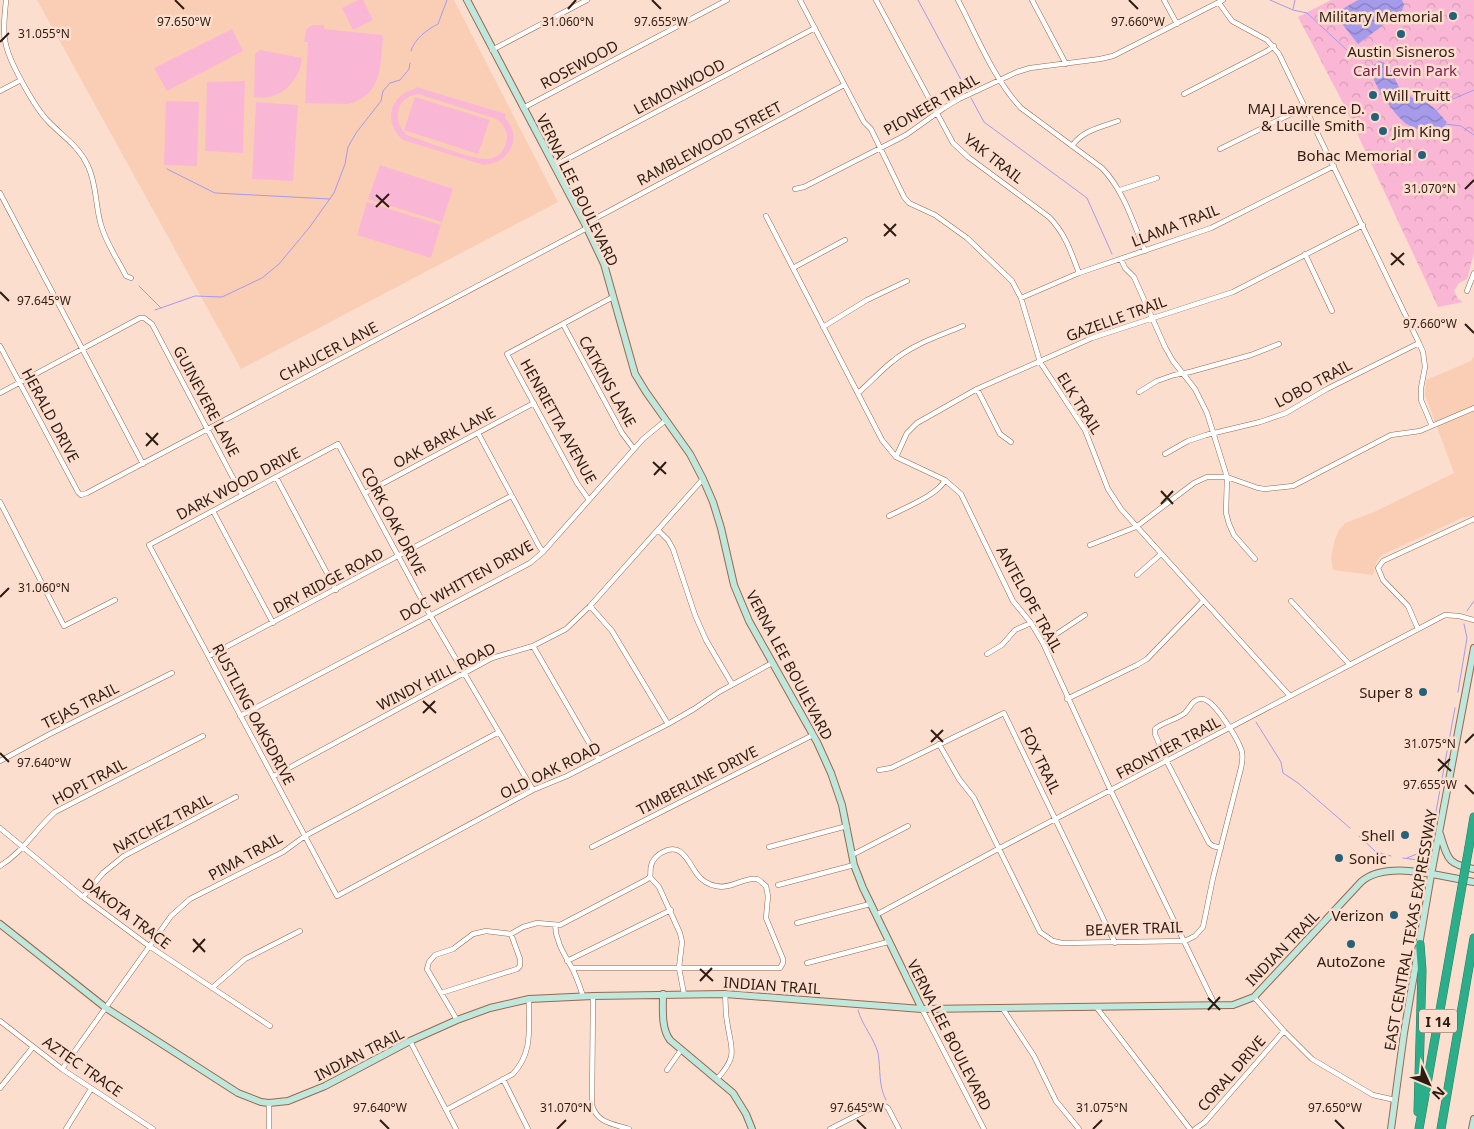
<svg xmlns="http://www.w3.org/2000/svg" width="1474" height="1129" font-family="'Noto Sans',sans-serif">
<defs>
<pattern id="park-crowns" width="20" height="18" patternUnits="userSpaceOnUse" patternTransform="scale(1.25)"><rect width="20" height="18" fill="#fab7d5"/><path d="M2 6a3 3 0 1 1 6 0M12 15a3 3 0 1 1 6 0" fill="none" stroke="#d79db6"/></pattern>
<pattern id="water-waves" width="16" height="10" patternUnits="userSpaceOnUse" patternTransform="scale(1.25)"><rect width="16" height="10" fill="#a69aea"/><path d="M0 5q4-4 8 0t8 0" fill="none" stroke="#887dbc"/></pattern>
</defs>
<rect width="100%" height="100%" fill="#fcdece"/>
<path fill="#faceb5" d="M37,0h417l104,202 -317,167z
M1474,356v160l-10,1 -82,38 -5,5 -4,15 -40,-5 -2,-13 4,-18 4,-9 6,-7 29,-11 80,-39 -29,-78 1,-15 45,-19z"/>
<path fill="#fab7d5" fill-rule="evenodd" d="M358,0h5l10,20 -20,10 -11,-22z
M312,25h12v4l58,6 1,3c-3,29 -1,58 -35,66l-43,-1 3,-61h-4l2,-12z
M232,29l11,22 -76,40 -13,-23z
M260,50l42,8c-2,24 -23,44 -48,39l1,-43z
M245,81l-2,72 -38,-2 2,-69z
M416,87l90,27 -1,4c19,20 4,45 -21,47l-81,-25c-20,-17 -14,-45 12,-51zM418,94l79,25c7,6 12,14 9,24 -2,9 -10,16 -20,16 -11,1 -66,-19 -79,-24 -16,-14 -11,-38 11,-41z
M415,97l75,23 -12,34 -74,-24z
M166,101l33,1 -2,64 -33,-1z
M256,102l42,3 -5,76 -41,-2z
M380,165l73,24 -11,33 -74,-23z
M367,202l74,23 -10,33 -74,-23z"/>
<path fill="url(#park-crowns)" d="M1331,0h143v253l-7,26 -8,4 -5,8 4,8 5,3 -25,5 -96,-206 -44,-84z"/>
<path fill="url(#water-waves)" d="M1358,0h44l2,4 -2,7 -44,33 -19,-24 -2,-8z
M1379,61c13,2 15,21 23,30 7,8 17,7 25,12 8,4 14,13 20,19l-4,6c-10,6 -29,1 -38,-5 -11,-9 -35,-42 -34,-56z"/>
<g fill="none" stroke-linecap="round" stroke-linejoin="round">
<path stroke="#a69aea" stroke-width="1" d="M918,0l48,89
M1270,0l23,10 14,3 42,39
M1293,9l2,-9
M1317,20l21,-4
M411,51c3,-12 17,-22 27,-27l9,-24
M1367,65l5,3
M971,98l13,24 103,76 25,56
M1436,111l12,-10 26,-11
M1445,124l16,2 13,9
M167,169l48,24 115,6
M139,286l22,22
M155,310l40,-14 27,1 40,-19 17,-14 30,-36 25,-35 11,-29 3,-17 8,-14 25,-32 2,-10 7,-8 10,-3 9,-11 1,-6
M1467,611l7,-10
M1458,692l9,-54 -3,-14
M1256,722l25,40 2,11 15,10 52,45
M1433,828l22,-120
M1359,836l17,16 15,4
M1403,858l22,3
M1407,858l22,-9 3,-13
M858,1010c4,15 16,28 20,43 3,17 0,32 8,47"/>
<g stroke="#946a52" stroke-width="5.5">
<path id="street" d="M6,0c-1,15 -4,31 0,45 4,18 29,63 42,76 14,15 31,25 40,45 9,19 7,39 13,59 5,18 17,35 25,51l5,2
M800,0l64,122 7,7 33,68 5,6 26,12 32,23 45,43 9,17 19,64 45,68 23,59 13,20 169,187
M876,0l77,143 15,14 81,60c16,16 22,35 30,56
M958,0c19,36 35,78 63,108l81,60c22,23 31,54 43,83
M1032,0l34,64
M1164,0l13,24
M1219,3l13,18 35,19 12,14 140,289 4,9 2,15 -4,21v12l11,26
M492,50l95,-50
M0,91l21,-11
M1184,94l83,-43 7,-5
M523,108l204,-108
M1072,146c11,-16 29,-19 46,-25
M1220,149l85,-42
M554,166l261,-138
M795,189l9,-2 102,-52 38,-27 15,-9 58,-27 13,-4 70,-9 13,-3 110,-56
M1120,190l37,-12
M0,193l143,271
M766,216l116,224 14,17 49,23 16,14 52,107 18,22 12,20 68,148 104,214
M585,224l259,-139
M1305,254l27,57
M1121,259l4,9 9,9 31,70 8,14 22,28 12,24 20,64 -1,36 3,11 5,11 21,24
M793,268l52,-28
M1467,291l7,-18
M1021,298l58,-25 132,-45 123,-62
M563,324l59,109 12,16
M823,327l44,-27 40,-19
M0,346l78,146 3,3 6,-2 500,-265
M977,389l23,45 11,8
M1139,392l18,-11 17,-6 16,-3 61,-17 28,-11
M0,393l140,-75h4l8,6 90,171
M858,393c12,-10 22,-22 35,-32 20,-17 46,-25 70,-35
M478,433l61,113 4,6
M1165,454l23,-13 18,-6 54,-13 26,-9 41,-24 92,-46
M896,457l11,-24 10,-10 60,-34 115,-51 141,-46 130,-67
M276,477l60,113
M365,493l169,-90
M589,500l-12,-17 -70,-129 106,-57
M0,502l64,124 51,-26
M213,511l60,112
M889,516c15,-8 49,-21 56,-36
M658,530l10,10 5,9 22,66 11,25 26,44
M1090,545l46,-18 58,-44 13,-6h20l31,11 7,1 28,-3 98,-51 29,-4 54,-23
M1137,575l24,-21
M1291,601l59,64
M590,606l22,25 56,93
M1418,629l-10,-23 -25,-26 -5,-12 5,-7 91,-42
M1043,643l42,-28
M533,646l66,114
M987,654l15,-9 13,-15 16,-7
M209,656l302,-160
M1067,699l70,-34 10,-6 56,-58
M240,716l290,-153 13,-11 100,-113 23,-19
M939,744l20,35 15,19 66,134 13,9 9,2 123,-2 10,-5 8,-9 10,-49 28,-110c1,-6 3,-13 0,-19 -4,-11 -27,-50 -39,-50 -9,-1 -12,9 -17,14 -9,7 -22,9 -30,16v5l12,28 42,81 4,3 8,2
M0,761l50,-27 122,-61
M879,770l12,-2 113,-55 111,230
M274,776l218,-118 41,-12 33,-17 24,-23 113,-127
M533,790l-103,-175 -92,-171 -189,101 188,351 196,-106 34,-14 101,-52 26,-15 25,-17 53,-29
M0,828l83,69 66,49 121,80
M592,847l221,-112
M769,847l78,-21
M852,855l56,-29
M0,866c23,-14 36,-37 55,-54l148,-76
M650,877l9,10 21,46 2,9 -3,26 5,26
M778,885l76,-20
M83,897l20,-24 21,-17 112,-59
M876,915l122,-66 447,-234 14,1 15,4
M797,923l73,-19
M555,925c1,18 10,30 18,45 4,8 7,17 10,26
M567,961l104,-51
M807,963l81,-21
M212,988l33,-29 55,-28
M441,993l76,-24 3,-3v-7l-9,-25
M593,996l-1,109c5,18 21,19 37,24
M1254,997l30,34 28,28 61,36 22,5
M1097,1008l93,121
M922,1009l62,120
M1003,1009l31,47 22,45 23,28
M457,1020l-30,-51 2,-7 6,-7 18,-6 20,-15 13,-3 25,3 12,-7 14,-4 23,2 86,-45 4,-3c1,-4 0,-7 1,-11 1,-6 7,-12 12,-14 19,-10 25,10 34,22 4,6 12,11 19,12 14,4 30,-10 41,-7 3,1 7,6 9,7l2,10 -2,22 17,41v4l-3,5h-208
M0,1021l62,48 91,60
M410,1041l46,88
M62,1069l109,-153 19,-17 93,-47 22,-16 194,-104
M667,1070l14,-20
M503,1079l25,50
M717,1079c22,-24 14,-29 10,-58 -2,-9 -1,-18 -2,-27
M0,1088l33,-41
M446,1110l67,-36c21,-23 15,-46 16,-75
M66,1129l25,-40
M269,1129v-26
M830,1129l43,-22 9,-3 6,4 11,21
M1195,1129l10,-7 79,-91"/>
</g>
<g stroke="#946a52" stroke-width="8">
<path id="secondary" d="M467,0l118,224 19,40 31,110 11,18 44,62 13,25 10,23 8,26 13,57 15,36 68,121 14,31 11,32 12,60 9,23 59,121
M1440,834c8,25 7,30 34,35
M0,924l106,84 132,85 23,9 8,1 19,-2 37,-15 85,-45 47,-21 33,-12 39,-9 64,-3 132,-2 197,15 311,-4 21,-8 107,-115c26,-23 82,-5 113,0
M663,994c0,15 -2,34 7,46l63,53 13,21 6,15
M1391,1129l13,-96 27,-158 43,-227
M1472,1129l2,-10"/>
</g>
<g stroke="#2c7b61" stroke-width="9">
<path id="highway" d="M1469,847l5,-30
M1418,1112l4,-142 -2,-26
M1419,1129l38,-215
M1441,1129l33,-191"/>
</g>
<use href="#street" stroke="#fff" stroke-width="4.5"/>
<use href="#secondary" stroke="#c0e7dc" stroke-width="6"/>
<use href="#highway" stroke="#2cae8b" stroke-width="8"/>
<g stroke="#2c7b61" stroke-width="9" stroke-linecap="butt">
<path id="highway-bridge" d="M1457,914l12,-67"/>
</g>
<use href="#highway-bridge" stroke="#2cae8b" stroke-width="8"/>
</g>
<path fill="none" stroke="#2d1c12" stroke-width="2" d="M175,0l9,9M652,0l9,9M1129,0l9,9M568,9l8,-9M0,42l9,-9M1465,189l9,-9M376,195l13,12M376,207l13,-13M884,224l12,12M884,236l12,-12M1391,253l13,12M1391,265l13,-12M0,292l9,9M1465,324l9,9M146,433l12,12M146,446l12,-13M653,462l13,12M654,475l12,-13M1161,491l12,13M1161,504l12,-13M0,597l9,-9M423,701l13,12M423,713l12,-12M931,730l12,12M931,742l12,-12M1465,743l9,-9M0,753l9,9M1438,759l13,12M1438,771l12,-12M1465,785l9,9M193,939l12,13M193,952l12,-13M700,969l13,12M700,981l12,-13M1208,998l12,12M1208,1010l12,-13M380,1120l9,9M857,1120l9,9M1335,1120l9,9M557,1129l9,-9M1093,1129l9,-9"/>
<g fill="#276079" stroke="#fcdece" stroke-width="2">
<circle cx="1453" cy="16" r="5"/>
<circle cx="1401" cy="34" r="5"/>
<circle cx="1373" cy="95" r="5"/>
<circle cx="1375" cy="117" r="5"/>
<circle cx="1383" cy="131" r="5"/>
<circle cx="1422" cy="155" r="5"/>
<circle cx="1423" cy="692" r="5"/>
<circle cx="1405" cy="835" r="5"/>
<circle cx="1339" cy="858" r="5"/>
<circle cx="1394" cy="915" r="5"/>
<circle cx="1351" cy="944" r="5"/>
</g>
<g text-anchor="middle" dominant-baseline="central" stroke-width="5" stroke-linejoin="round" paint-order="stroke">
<rect fill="#fcdece" stroke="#6b564a" stroke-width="1" x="1419" y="1009.5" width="38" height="23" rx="4"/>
<g font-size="14" font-weight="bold" fill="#2d1c12">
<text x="1438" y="1021">I 14</text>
</g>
<g font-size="15" fill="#2d1c12" stroke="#fcdece" text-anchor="end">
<text x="1443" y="16">Military Memorial</text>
<text x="1401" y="51" text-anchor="middle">Austin Sisneros</text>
<text x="1383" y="95" text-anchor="start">Will Truitt</text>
<text x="1365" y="108">MAJ Lawrence D.<tspan x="1365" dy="17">&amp; Lucille Smith</tspan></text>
<text x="1393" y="131" text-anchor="start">Jim King</text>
<text x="1412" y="155">Bohac Memorial</text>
<text x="1413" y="692">Super 8</text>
<text x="1395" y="835">Shell</text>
<text x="1349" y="858" text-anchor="start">Sonic</text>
<text x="1384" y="915">Verizon</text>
<text x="1351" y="961" text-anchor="middle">AutoZone</text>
</g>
<g font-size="15" fill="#2d1c12" stroke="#fcdece">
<text transform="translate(579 64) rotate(-28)">ROSEWOOD</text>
<text transform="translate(679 86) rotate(-28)">LEMONWOOD</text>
<text transform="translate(931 104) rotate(-30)">PIONEER TRAIL</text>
<text transform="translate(709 143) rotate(-28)">RAMBLEWOOD STREET</text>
<text transform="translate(994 158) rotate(38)">YAK TRAIL</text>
<text transform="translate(578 190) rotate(64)">VERNA LEE BOULEVARD</text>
<text transform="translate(1175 225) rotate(-21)">LLAMA TRAIL</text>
<text transform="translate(1116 318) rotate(-20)">GAZELLE TRAIL</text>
<text transform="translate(328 351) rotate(-28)">CHAUCER LANE</text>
<text transform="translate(608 381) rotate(61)">CATKINS LANE</text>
<text transform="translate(1313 383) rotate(-28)">LOBO TRAIL</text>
<text transform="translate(207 401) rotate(62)">GUINEVERE LANE</text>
<text transform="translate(1080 403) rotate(58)">ELK TRAIL</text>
<text transform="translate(51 415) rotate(62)">HERALD DRIVE</text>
<text transform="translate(559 421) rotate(61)">HENRIETTA AVENUE</text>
<text transform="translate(444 437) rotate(-28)">OAK BARK LANE</text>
<text transform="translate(238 483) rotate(-28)">DARK WOOD DRIVE</text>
<text transform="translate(394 521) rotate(62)">CORK OAK DRIVE</text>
<text transform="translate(328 580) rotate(-28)">DRY RIDGE ROAD</text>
<text transform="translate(466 580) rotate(-29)">DOC WHITTEN DRIVE</text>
<text transform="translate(1030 599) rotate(61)">ANTELOPE TRAIL</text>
<text transform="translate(790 665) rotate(62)">VERNA LEE BOULEVARD</text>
<text transform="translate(436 676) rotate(-27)">WINDY HILL ROAD</text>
<text transform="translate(80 705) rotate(-27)">TEJAS TRAIL</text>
<text transform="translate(254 714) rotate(62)">RUSTLING OAKSDRIVE</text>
<text transform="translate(1168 747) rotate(-28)">FRONTIER TRAIL</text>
<text transform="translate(1041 760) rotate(64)">FOX TRAIL</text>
<text transform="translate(550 770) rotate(-26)">OLD OAK ROAD</text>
<text transform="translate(697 780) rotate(-27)">TIMBERLINE DRIVE</text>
<text transform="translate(89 781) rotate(-28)">HOPI TRAIL</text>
<text transform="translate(162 823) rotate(-28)">NATCHEZ TRAIL</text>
<text transform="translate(245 856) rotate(-29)">PIMA TRAIL</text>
<text transform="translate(127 913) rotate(37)">DAKOTA TRACE</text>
<text transform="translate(1134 928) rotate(-2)">BEAVER TRAIL</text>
<text transform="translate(1410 930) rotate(-80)">EAST CENTRAL TEXAS EXPRESSWAY</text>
<text transform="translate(1282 948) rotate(-46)">INDIAN TRAIL</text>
<text transform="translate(772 985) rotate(4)">INDIAN TRAIL</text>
<text transform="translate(950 1035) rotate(63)">VERNA LEE BOULEVARD</text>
<text transform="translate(359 1054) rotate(-27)">INDIAN TRAIL</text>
<text transform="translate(83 1066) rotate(35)">AZTEC TRACE</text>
<text transform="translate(1231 1073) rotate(-49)">CORAL DRIVE</text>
</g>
<g font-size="15" fill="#7b1752" stroke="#fcdece">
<text x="1405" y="70">Carl Levin Park</text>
</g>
</g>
<g font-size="12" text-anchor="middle" fill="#2d1c12" stroke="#fcdece" stroke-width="5" stroke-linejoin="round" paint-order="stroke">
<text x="184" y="26">97.650°W</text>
<text x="661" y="26">97.655°W</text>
<text x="1138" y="26">97.660°W</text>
<text x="568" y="26">31.060°N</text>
<text x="44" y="38">31.055°N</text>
<text x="1430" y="193">31.070°N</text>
<text x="44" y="305">97.645°W</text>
<text x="1430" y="328">97.660°W</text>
<text x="44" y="592">31.060°N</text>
<text x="1430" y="748">31.075°N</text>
<text x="44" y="767">97.640°W</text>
<text x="1430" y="789">97.655°W</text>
<text x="566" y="1112">31.070°N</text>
<text x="1102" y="1112">31.075°N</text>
<text x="380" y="1112">97.640°W</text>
<text x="857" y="1112">97.645°W</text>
<text x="1335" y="1112">97.650°W</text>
</g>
<g transform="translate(1429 1084) rotate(134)" stroke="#fcdece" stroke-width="4" paint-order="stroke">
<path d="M0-4L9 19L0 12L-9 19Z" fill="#2d1c12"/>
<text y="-8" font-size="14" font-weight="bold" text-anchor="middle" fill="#2d1c12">N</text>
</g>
</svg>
